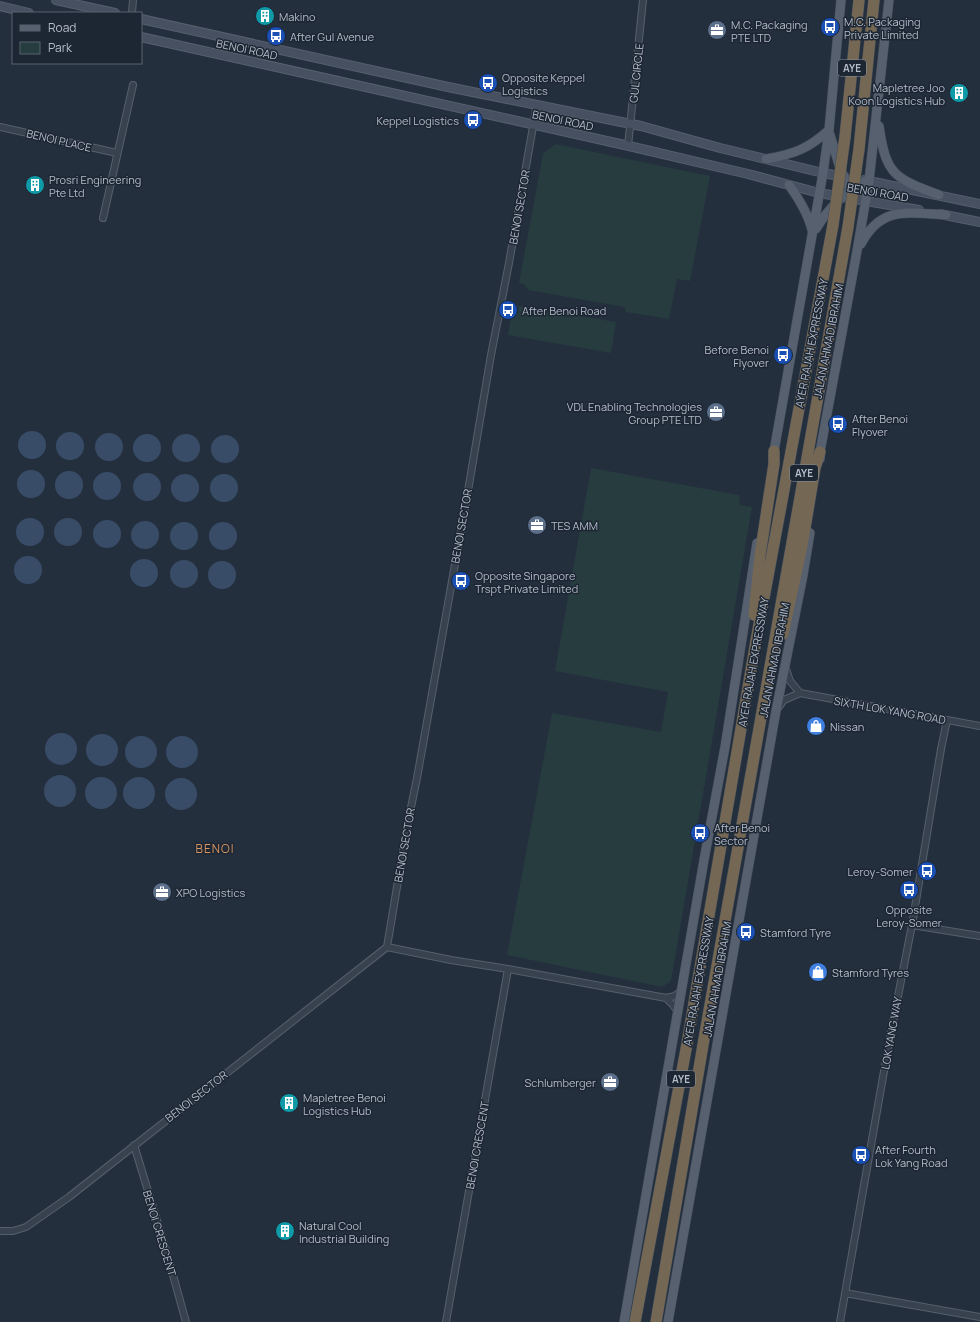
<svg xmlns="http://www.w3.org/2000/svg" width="980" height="1322" font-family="Manrope,sans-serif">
<rect width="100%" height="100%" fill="#242f3e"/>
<path fill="#263c3f" d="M555,144l155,32 -20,105 -13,-2 -8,40 -43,-7 -2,-5 -96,-17 -4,-6 -5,-1 24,-129z
M513,305l103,17 -5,31 -103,-18z
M591,468l148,27 1,10 12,2 -81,474 -9,6 -155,-32 45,-242 109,19 7,-40 -113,-21z"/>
<path fill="#394c67" d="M18 445a14 14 0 1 1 28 0a14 14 0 1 1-28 0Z
M56 446a14 14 0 1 1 28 0a14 14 0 1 1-28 0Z
M95 447a14 14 0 1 1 28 0a14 14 0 1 1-28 0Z
M172 448a14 14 0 1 1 28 0a14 14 0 1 1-28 0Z
M133 448a14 14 0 1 1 28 0a14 14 0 1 1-28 0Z
M211 449a14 14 0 1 1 28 0a14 14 0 1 1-28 0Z
M17 484a14 14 0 1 1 28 0a14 14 0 1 1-28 0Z
M55 485a14 14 0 1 1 28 0a14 14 0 1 1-28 0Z
M93 486a14 14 0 1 1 28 0a14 14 0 1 1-28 0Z
M133 487a14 14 0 1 1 28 0a14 14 0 1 1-28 0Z
M171 488a14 14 0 1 1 28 0a14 14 0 1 1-28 0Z
M210 488a14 14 0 1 1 28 0a14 14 0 1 1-28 0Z
M54 532a14 14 0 1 1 28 0a14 14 0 1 1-28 0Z
M16 532a14 14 0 1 1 28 0a14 14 0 1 1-28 0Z
M93 534a14 14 0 1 1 28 0a14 14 0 1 1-28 0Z
M131 535a14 14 0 1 1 28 0a14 14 0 1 1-28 0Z
M170 536a14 14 0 1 1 28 0a14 14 0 1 1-28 0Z
M209 536a14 14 0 1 1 28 0a14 14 0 1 1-28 0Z
M14 570a14 14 0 1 1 28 0a14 14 0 1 1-28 0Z
M130 573a14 14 0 1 1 28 0a14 14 0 1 1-28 0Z
M170 574a14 14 0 1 1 28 0a14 14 0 1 1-28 0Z
M208 575a14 14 0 1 1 28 0a14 14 0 1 1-28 0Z
M45 749a16 16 0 1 1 32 0a16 16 0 1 1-32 0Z
M86 750a16 16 0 1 1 32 0a16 16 0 1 1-32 0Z
M166 752a16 16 0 1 1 32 0a16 16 0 1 1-32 0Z
M125 752a16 16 0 1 1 32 0a16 16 0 1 1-32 0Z
M44 791a16 16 0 1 1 32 0a16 16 0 1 1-32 0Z
M123 793a16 16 0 1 1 32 0a16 16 0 1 1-32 0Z
M85 793a16 16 0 1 1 32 0a16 16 0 1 1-32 0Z
M165 794a16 16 0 1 1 32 0a16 16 0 1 1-32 0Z"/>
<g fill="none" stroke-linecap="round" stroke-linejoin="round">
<g stroke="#565f6c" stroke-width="8">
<path id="street" d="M132,13l1,-13
M0,127l117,26
M628,146l15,-146
M103,218l30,-133
M786,669l4,12 10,12
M778,708l6,-8 16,-7 180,33
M912,925l68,11
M387,947l64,13 57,9 158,29 9,-2 7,-6
M666,998l7,7 5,7
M134,1145l32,105 20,72
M0,1231h13l13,-4 43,-30 318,-250 20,-120 10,-49 51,-287 23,-136 18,-92 28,-159
M845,1293l135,24
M446,1322l62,-353
M840,1322l50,-285 22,-112 29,-176 6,-29"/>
</g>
<g stroke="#565f6c" stroke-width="10">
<path id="secondary" d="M56,0l59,13
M0,6l29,7
M141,19l307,68 193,39 79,22 103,25 22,4
M141,37l488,109 119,28 71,19 100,17
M864,180l116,24
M940,214l40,8"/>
</g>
<g stroke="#414a57" stroke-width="10">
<path id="primary" d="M879,126c7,49 15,52 60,69
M830,135l10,33 12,26
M766,159c28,-5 42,-10 63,-29
M789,185c10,14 19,28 23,45
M816,229c14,-23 27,-35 50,-48
M861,244c20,-39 48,-31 85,-29
M773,457l50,-284 6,-43 12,-130
M820,459v-7l37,-201 12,-70 20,-181
M624,1322l80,-462 21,-113 32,-204
M668,1322l108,-611 27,-136 7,-42"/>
</g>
<g stroke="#434c59" stroke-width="12">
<path id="highway" d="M845,137l14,-137
M859,149l15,-149
M754,615l6,-60 14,-91v-13
M783,634l19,-88 13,-78 5,-16
M635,1322l52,-278 69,-403 77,-416
M656,1322l48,-283 144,-812"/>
</g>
<use href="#street" stroke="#38414e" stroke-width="6"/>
<use href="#secondary" stroke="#465061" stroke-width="8"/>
<use href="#primary" stroke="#56606e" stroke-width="9"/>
<use href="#highway" stroke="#746855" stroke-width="11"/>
<g stroke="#434c59" stroke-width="12" stroke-linecap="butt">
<path id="highway-bridge" d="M833,225l12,-88
M848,227l11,-78"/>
</g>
<use href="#highway-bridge" stroke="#746855" stroke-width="11"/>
</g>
<defs>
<g id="building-disc" transform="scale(1)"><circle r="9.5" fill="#0f9aa8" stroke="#1d2633"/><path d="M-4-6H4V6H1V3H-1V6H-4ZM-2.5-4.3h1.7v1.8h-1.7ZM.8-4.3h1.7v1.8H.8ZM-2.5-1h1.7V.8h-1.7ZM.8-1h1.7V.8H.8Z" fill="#fff"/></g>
<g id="bus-disc" transform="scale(1)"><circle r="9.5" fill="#1a4fb4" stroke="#1d2633"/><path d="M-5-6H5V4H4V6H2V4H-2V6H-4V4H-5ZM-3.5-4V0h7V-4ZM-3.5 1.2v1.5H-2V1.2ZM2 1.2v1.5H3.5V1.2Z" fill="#fff"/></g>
<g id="office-disc" transform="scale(1)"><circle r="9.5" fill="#5c6f8a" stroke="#1d2633"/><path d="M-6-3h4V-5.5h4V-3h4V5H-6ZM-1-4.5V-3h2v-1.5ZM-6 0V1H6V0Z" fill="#fff"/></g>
<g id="shop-disc" transform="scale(1)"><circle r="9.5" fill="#3f7fe0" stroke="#1d2633"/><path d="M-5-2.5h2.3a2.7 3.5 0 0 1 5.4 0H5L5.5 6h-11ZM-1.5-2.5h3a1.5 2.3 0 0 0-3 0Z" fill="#fff"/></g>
</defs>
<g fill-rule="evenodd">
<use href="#building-disc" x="265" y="16"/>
<use href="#bus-disc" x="830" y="27"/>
<use href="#office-disc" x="717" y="30"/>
<use href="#bus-disc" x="276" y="36"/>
<use href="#bus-disc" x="488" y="83"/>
<use href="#building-disc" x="959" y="93"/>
<use href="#bus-disc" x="473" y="120"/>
<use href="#building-disc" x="35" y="185"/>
<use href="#bus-disc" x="508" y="310"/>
<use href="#bus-disc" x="783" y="355"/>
<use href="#office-disc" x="716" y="412"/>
<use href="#bus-disc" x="838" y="424"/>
<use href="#office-disc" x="537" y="525"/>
<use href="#bus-disc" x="461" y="581"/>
<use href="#shop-disc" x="816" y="726"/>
<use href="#bus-disc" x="700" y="833"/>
<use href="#bus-disc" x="927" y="871"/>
<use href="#bus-disc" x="909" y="890"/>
<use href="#office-disc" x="162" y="892"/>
<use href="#bus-disc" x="746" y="932"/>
<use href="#shop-disc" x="818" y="972"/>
<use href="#office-disc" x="610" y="1082"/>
<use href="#building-disc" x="289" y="1103"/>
<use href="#bus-disc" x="861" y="1155"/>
<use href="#building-disc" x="285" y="1231"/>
</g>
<g text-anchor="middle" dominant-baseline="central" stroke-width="3" stroke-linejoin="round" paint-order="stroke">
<g fill="#1d2633" stroke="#878f9c" stroke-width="1">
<rect x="838" y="60" width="28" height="16" rx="3"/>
<rect x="790" y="465" width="28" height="16" rx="3"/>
<rect x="667" y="1071" width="28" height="16" rx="3"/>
</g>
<g font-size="10" font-weight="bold" fill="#b4bcc9">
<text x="852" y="68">AYE</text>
<text x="804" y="473">AYE</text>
<text x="681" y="1079">AYE</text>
</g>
<g font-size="11" fill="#b4bcc9" stroke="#1d2633" text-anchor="start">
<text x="279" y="16">Makino</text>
<text x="844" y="21">M.C. Packaging<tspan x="844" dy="13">Private Limited</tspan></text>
<text x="731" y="24">M.C. Packaging<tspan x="731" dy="13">PTE LTD</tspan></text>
<text x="290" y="36">After Gul Avenue</text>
<text x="502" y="77">Opposite Keppel<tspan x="502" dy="13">Logistics</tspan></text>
<text x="945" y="87" text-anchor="end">Mapletree Joo<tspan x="945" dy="13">Koon Logistics Hub</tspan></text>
<text x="459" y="120" text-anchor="end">Keppel Logistics</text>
<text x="49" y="179">Prosri Engineering<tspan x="49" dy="13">Pte Ltd</tspan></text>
<text x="522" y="310">After Benoi Road</text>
<text x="769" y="349" text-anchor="end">Before Benoi<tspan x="769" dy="13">Flyover</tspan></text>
<text x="702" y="406" text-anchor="end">VDL Enabling Technologies<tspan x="702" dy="13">Group PTE LTD</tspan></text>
<text x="852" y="418">After Benoi<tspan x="852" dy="13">Flyover</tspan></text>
<text x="551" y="525">TES AMM</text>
<text x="475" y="575">Opposite Singapore<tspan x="475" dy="13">Trspt Private Limited</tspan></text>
<text x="830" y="726">Nissan</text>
<text x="714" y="827">After Benoi<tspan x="714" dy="13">Sector</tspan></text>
<text x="913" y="871" text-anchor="end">Leroy-Somer</text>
<text x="176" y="892">XPO Logistics</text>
<text x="909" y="909" text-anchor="middle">Opposite<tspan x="909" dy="13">Leroy-Somer</tspan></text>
<text x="760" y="932">Stamford Tyre</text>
<text x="832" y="972">Stamford Tyres</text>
<text x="596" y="1082" text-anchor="end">Schlumberger</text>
<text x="303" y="1097">Mapletree Benoi<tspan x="303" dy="13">Logistics Hub</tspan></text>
<text x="875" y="1149">After Fourth<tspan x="875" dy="13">Lok Yang Road</tspan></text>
<text x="299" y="1225">Natural Cool<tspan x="299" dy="13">Industrial Building</tspan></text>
</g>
<g font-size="11" fill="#b4bcc9" stroke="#1d2633">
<text transform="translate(247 49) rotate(12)">BENOI ROAD</text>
<text transform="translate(636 73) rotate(-84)">GUL CIRCLE</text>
<text transform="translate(563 120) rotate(12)">BENOI ROAD</text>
<text transform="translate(59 140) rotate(13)">BENOI PLACE</text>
<text transform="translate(878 192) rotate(10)">BENOI ROAD</text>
<text transform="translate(519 207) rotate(-80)">BENOI SECTOR</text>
<text transform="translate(828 341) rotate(-79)">JALAN AHMAD IBRAHIM</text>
<text transform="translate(811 343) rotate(-79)">AYER RAJAH EXPRESSWAY</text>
<text transform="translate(461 526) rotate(-80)">BENOI SECTOR</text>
<text transform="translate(774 660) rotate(-79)">JALAN AHMAD IBRAHIM</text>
<text transform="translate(753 662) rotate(-80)">AYER RAJAH EXPRESSWAY</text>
<text transform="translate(890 710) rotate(10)">SIXTH LOK YANG ROAD</text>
<text transform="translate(404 845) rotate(-80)">BENOI SECTOR</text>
<text transform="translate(717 979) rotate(-80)">JALAN AHMAD IBRAHIM</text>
<text transform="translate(698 981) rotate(-80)">AYER RAJAH EXPRESSWAY</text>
<text transform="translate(891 1033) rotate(-80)">LOK YANG WAY</text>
<text transform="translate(196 1096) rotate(-38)">BENOI SECTOR</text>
<text transform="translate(477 1145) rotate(-80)">BENOI CRESCENT</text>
<text transform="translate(160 1233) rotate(73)">BENOI CRESCENT</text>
</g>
<g font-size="12" letter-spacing="1" fill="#d59563" stroke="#1d2633">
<text x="215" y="848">BENOI</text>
</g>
</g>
<rect x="12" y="12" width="130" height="52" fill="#1d2633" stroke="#59626f"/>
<rect x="20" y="25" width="20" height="6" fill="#56606e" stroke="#59626f"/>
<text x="48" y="32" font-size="12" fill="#b4bcc9">Road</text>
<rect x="20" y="42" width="20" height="12" fill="#263c3f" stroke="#59626f"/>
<text x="48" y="52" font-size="12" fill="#b4bcc9">Park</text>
</svg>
